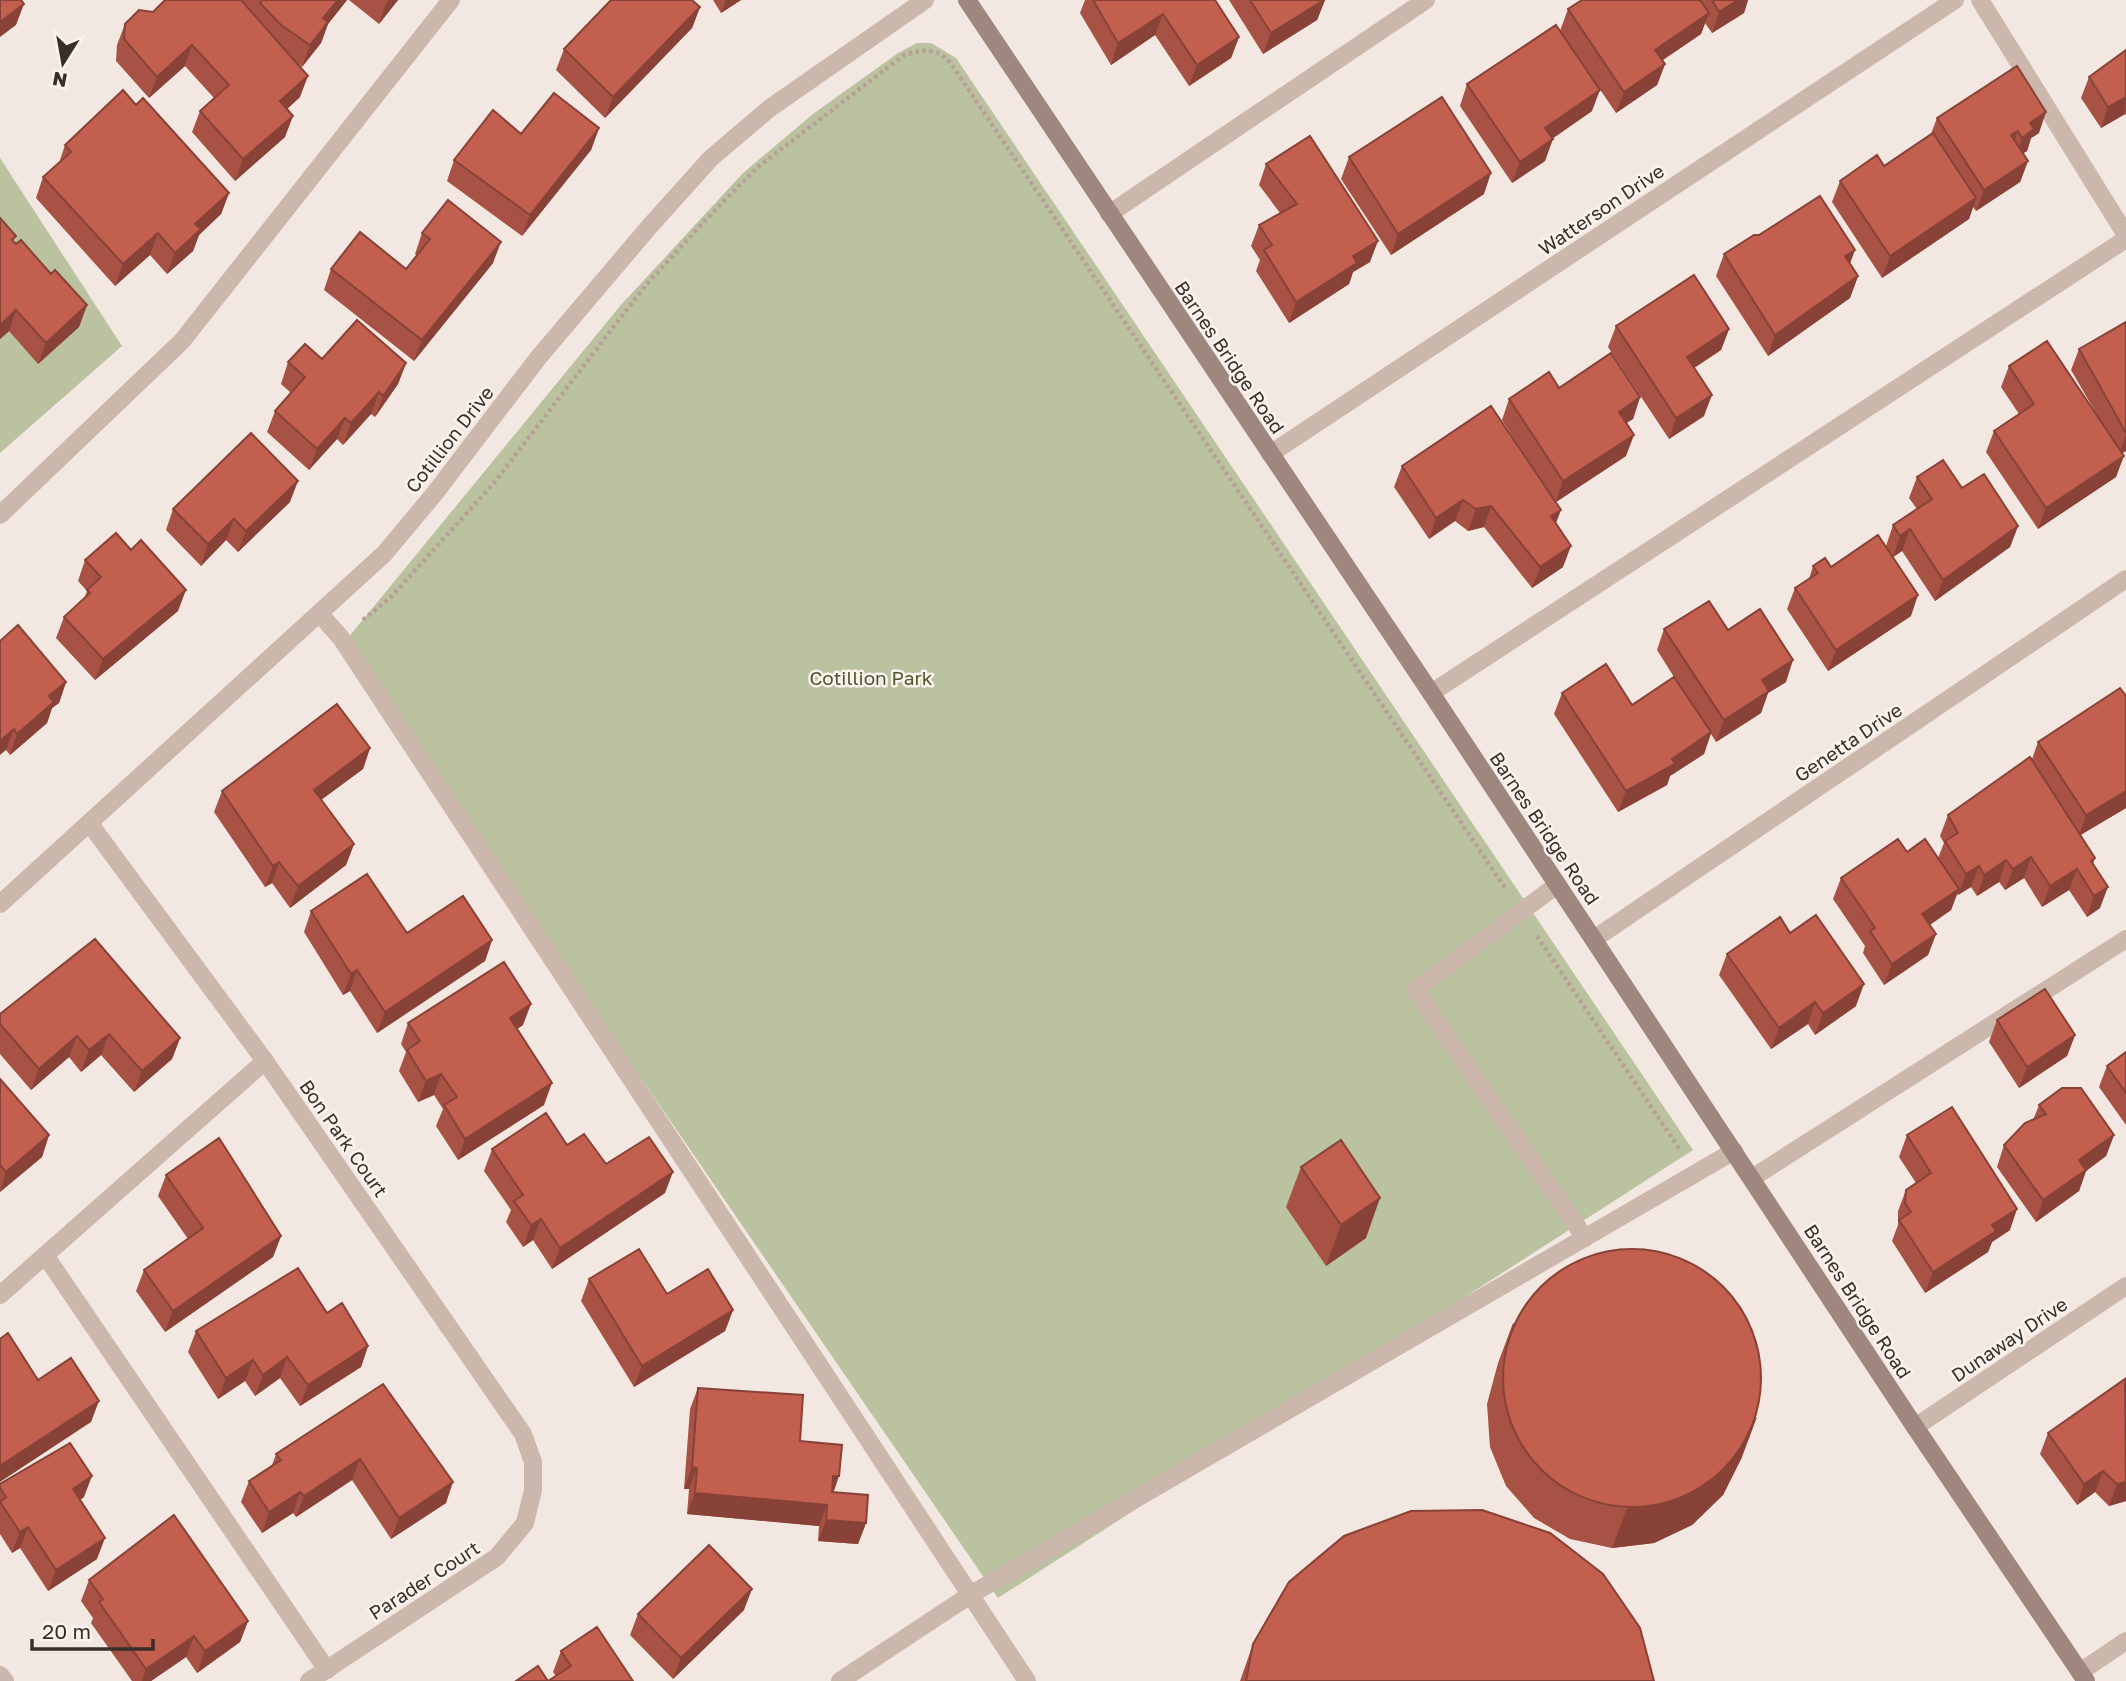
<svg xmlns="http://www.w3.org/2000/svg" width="2126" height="1681" font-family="'Golos Text',sans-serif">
<rect width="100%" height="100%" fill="#f3e8e1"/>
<path fill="#bac2a0" d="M917,43h14l25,15 737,1092 -695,448 -655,-954 277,-338 123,-133 70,-59 85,-61z
M0,158l122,188 -122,107z"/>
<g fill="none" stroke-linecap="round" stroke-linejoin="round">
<path stroke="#b7a196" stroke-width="4.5" stroke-dasharray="3.5 3.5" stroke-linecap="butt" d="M363,620l28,-23 103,-114 151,-197 69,-75 45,-45 145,-111c21,-6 34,-8 48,10l553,823
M1537,936l143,214"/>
<path stroke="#cbb7ac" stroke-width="18" d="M1980,0l146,235
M1109,214l317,-214
M0,515l182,-174 269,-341
M319,613l22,25 686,1043
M1431,693l695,-454
M1557,885l-142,105 170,248
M1752,1178l374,-239
M45,1255l282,415
M0,1295l265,-234
M2080,1672l46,-31
M840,1681l130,-86 764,-444"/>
<path stroke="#cbb7ac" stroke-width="18" d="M1270,454l685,-454
M90,824l175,237 258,373 10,28v28l-8,33 -28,34 -188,124
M0,904l384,-350 51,-61 103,-135 111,-131 62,-69 59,-50 155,-108
M1594,939l532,-360
M1915,1427l211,-141
M0,1675l5,6"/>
<path stroke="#9f867e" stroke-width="18" d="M967,0l464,693 484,734 171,254"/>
</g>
<path fill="#a75244" d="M165,0h182l-19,24 -7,19 -19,24 -6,-5 4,35 -13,12 -2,28 -50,44 -43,-49 8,-21 14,-13 -29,-32 -36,32 -33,-37 1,-16 8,-21 28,-12z
M349,0h49l-19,24z
M713,0h28l-20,13z
M1085,0h130l24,37 -8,21 -42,28 -34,-51 -44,30 -31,-52z
M1229,0h96l-8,20 -54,34z
M1582,0h166l-4,13 -32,20 -7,-10 -4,11 -39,26 3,4 -8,21 -41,28 -56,-82 8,-22z
M700,7l-8,21 -87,90 -49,-48 8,-21z
M2126,50v65l-1,-1 -24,14 -20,-30 8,-21z
M1467,84l125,27 -40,28 -7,22 -33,22 -52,-77z
M136,105l93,88 -8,21 -22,21 -6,16 -26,23 -17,-19 -35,31 -79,-88 7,-21 16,-14 6,-18z
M1937,118l102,15 -8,5 -4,13 -4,2 5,8 -8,21 -44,29 -3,-4 -4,12 -87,59 -50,-76 8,-21 44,-15 47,-32z
M599,128l-8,22 -69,86 -75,-55 7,-21 67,-26z
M1349,157l135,37 -93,61 -50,-76z
M1266,164l104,98 -17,10 -4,12 -60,39 -33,-52 4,-11 -9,-14 8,-21 21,-12 -21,-28z
M0,218l13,24 74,63 -8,22 -41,37 -29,-33 -9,8z
M422,233l71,30 -79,98 -90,-71 7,-21h75l11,-14 -2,-1z
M1724,254l126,10 8,12 -8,22 -82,58 -52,-80z
M2126,322v129l-4,2 -6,24 -78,52 -52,-77 8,-21 25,-17 -18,-27 8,-21 88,49 -26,-45 8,-21z
M1616,326l113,3 -8,21 -27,18 10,48 -35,23 -61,-92z
M322,359l84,4 -8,21 -23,33 -4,-3 -28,31 -6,-6 -28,31 -42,-38 8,-21 16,-18 -10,-9 7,-22z
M1559,388l81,9 -7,22 -7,4v33l-70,46v21l7,44 -31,21 -48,-61 -16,4 -13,-10 -26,18 -35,-52 8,-21 143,21 -43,-67 7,-21z
M1917,477l45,11 56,38 -8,21 -75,54 -33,-50 -9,6 18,59 -83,55 -41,-62 8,-21 14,-9 4,-13 18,1 55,-21 7,-21 24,-16 -8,-11z
M290,502l-52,50 -12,-12 -25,26 -35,-36 7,-21z
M85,560l93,51 -83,69 -39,-42 8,-21 20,-18 3,-8 -9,-10z
M1664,629l64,1 58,52 -18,11 -7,20 -45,29 -5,-8 -7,20 -34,22 -3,9 -49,27 -64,-98 8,-21 70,12 42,-28 -17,-27z
M0,641l66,41 -7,21 -7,5 -5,15 -37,32 -4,-5z
M2126,696v112l-46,27 15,23 -2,6 7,44 -13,9 -18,-27 -27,17 -18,-29 -19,12 -6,-8 -22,14 -6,-9 -13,8 -1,-1 -6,16 -21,15 6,9 -8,21 -44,30 -21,-32 2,-7 -32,-47 8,-21 66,-26 31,6 6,-15 -4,-7 8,-21 84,-56 6,-17z
M370,748l-7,21 -42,31 33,44 -8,21 -56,43 -18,-25 -7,4 -51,-75 8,-21z
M311,911l96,22 85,7 -7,21 -108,72 -27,-42 -7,4 -39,-63z
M1727,954l129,52 -41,29 -7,-11 -37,25 -52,-74z
M0,1014l180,24 -8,21 -38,33 -33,-37 -20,17 -12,-15 -38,33 -31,-36z
M1997,1020l78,15 -8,21 -48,32 -30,-46z
M408,1023l115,2 -6,4 27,76 -86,55 -22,-34 7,-17 -9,-14 -16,7 -19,-31 7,-19 -5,-8z
M2126,1052v73l-27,-38 8,-21z
M0,1079l49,56 -7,22 -42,35z
M2039,1105l75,30 -8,21 -20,15 -7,20 -43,31 -39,-55 7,-22 29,-25z
M1907,1135l103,95 -18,12 -4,10 -63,41 -33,-52 6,-16v-14l8,-21 10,-7 -17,-26z
M492,1149l114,15 59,29 -113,76 -19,-29 -10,7 -17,-25 5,-12 -27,-39z
M1301,1167l65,71 -40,28 -40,-59z
M166,1175l115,61 -8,21 -108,75 -29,-41 8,-21 44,-31 -30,-43z
M589,1279l144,31 -8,21 -91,56 -53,-86z
M327,1313l41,33 -7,21 -61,39 -20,-28 -25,18 -10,-15 -27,18 -30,-47 8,-21z
M1513,1323l229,134 -19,38 -31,30 -38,18 -42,5 -42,-9 -36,-21 -28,-32 -16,-39 -3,-43 11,-41z
M2126,1380v121l-17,5 -14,-14 -18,13 -37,-51 8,-21z
M383,1384l63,119 -55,36 -39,-59 -56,37 -3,-4 -31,20 -21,-31 8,-21 23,-16 4,-11z
M698,1388l102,53 34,51 32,31 -8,21 -40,-3 1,-15 -132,-12 2,-25h-5l6,-80z
M0,1484l84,13 -4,3 17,59 -49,32 -28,-43 -8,5 -12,-19z
M89,1580l159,41 -8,21 -43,31 -11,-16 -35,24h-19l-41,-58 2,-5 -12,-17z
M744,1610l-71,69 -43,-44 8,-21z
M1253,1644l401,37h-414z
M561,1651l72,30h-85l8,-5 -3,-4z"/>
<path fill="#884237" d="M338,0h9l-19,24 -7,19 -19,24 8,-22 13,-27z
M389,0h9l-19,24 7,-21z
M726,0h15l-20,13z
M1324,0h1l-8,20 -54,34 8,-21z
M1738,0h10l-4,13 -32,20 7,-21z
M24,4l-8,21 -16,12v-15z
M700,7l-8,21 -87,90 8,-21z
M1709,13l-8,21 -54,37 8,-21z
M1163,14l-8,21 -44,30 7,-22z
M1239,37l-8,21 -42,28 8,-21z
M192,45l-7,21 -36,32 8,-21z
M1665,64l-8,21 -41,28 8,-21z
M308,76l-8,21 -28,26 8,-22z
M1600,90l-8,21 -55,38 8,-21z
M2126,97l-1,17 -24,14 7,-21z
M2046,112l-7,21 -8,5 -4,13 -13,8 8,-21 8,-15z
M293,116l-8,21 -50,44 8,-22z
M599,128l-8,22 -69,86 8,-21z
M2018,131l-8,21 1,-17z
M1553,139l-8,22 -33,22 8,-21z
M2028,161l-8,21 -44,29 8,-21z
M1491,173l-7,21 -93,61 7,-21z
M229,193l-8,21 -22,21 -6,16 -26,23 8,-21 20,-29z
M1976,198l-7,21 -87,59 8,-22z
M158,233l-8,22 -35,31 8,-22z
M1378,241l-8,21 -17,10 -4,12 -60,39 7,-21 57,-46z
M501,242l-8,21 -79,98 8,-21z
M1855,250l-8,22 -2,-16z
M1858,276l-8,22 -82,58 7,-21z
M87,305l-8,22 -41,37 8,-21z
M16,310l-7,21 -9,8v-14z
M1729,329l-8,21 -42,28 8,-21z
M406,363l-8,21 -23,33 8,-21z
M379,392l-8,22 -28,31 8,-22z
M1712,395l-8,21 -35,23 7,-21z
M1640,397l-7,22 -22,14 8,-21z
M345,418l-8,21 -28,31 8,-21z
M1634,435l-8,21 -70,46 7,-21z
M2126,435v16l-7,4z
M2124,456l-8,21 -78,52 8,-21z
M298,481l-8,21 -52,50 8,-21z
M1463,500l-8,21 -26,18 7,-21z
M1491,506l-7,21 -16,4 8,-22z
M1561,510l-8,21 -2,-15z
M234,519l-8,21 -25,26 7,-22z
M2018,526l-8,21 -75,54 8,-21z
M1910,529l-8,22 -9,6 7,-21z
M1571,546l-8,21 -31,21 8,-21z
M186,590l-8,21 -83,69 8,-21z
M1918,595l-7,21 -83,55 8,-21z
M1793,660l-7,22 -18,11 -7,20 -45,29 8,-22 38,-40z
M66,682l-7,21 -7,5 -5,15 -37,32 7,-21 32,-38z
M14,729l-8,21 -6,5v-14z
M1711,732l-7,22 -34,22 -3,9 -49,27 8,-21z
M370,748l-7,21 -57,42 8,-21z
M2126,791v17l-47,28 7,-21z
M354,844l-8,21 -56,43 8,-22z
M2031,857l-7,21 -19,12 8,-21z
M2006,860l-7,22 -22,14 7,-21z
M279,862l-7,21 -7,4 8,-21z
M1979,866l-8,21 -13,8 8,-21z
M2077,869l-8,21 -27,17 8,-21z
M2108,887l-8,21 -13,9 7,-21z
M1959,889l-8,21 -36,25 7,-21z
M1936,934l-8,21 -44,30 8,-21z
M492,940l-7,21 -108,72 8,-21z
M357,970l-7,21 -7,4 8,-21z
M1864,984l-8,22 -41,29 8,-22z
M1815,1002l-7,22 -37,25 8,-21z
M531,1004l-8,21 -21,14 8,-21z
M109,1034l-8,21 -20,17 8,-22z
M2075,1035l-8,21 -48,32 8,-21z
M77,1036l-8,21 -38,33 8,-21z
M180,1038l-8,21 -38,33 8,-21z
M441,1074l-7,21 -16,7 8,-21z
M552,1083l-8,22 -86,55 7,-21z
M49,1135l-7,22 -42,35 6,-20z
M2114,1135l-8,21 -20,15 -7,20 -43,31 7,-22 36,-40z
M673,1172l-8,21 -113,76 8,-21z
M1380,1198l-14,40 -40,28 15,-41z
M2017,1209l-7,21 -18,12 -4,10 -63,41 8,-21 59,-47z
M541,1219l-8,21 -10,7 8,-22z
M281,1236l-8,21 -108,75 8,-21z
M733,1310l-8,21 -91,56 8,-21z
M368,1346l-7,21 -61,39 8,-21z
M287,1357l-7,21 -25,18 8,-21z
M253,1360l-8,21 -27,18 8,-21z
M99,1401l-8,21 -91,60v-16z
M1757,1417l-15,40 -19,38 -31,30 -38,18 -42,5 15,-40z
M360,1459l-8,21 -56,37 8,-21z
M692,1467l5,1 -8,21h-5z
M2103,1471l-8,21 -18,13 7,-21z
M92,1476l-8,21 -19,13 8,-21z
M833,1476h6l-7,21z
M453,1482l-7,21 -55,36 8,-21z
M2126,1482v19l-17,5 8,-22z
M300,1492l-7,21 -31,20 7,-21z
M695,1493l132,12 -8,21 -132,-12z
M826,1520l40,3 -8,21 -40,-3z
M28,1527l-8,21 -8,5 8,-21z
M105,1538l-8,21 -49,32 8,-21z
M752,1589l-8,21 -71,69 8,-21z
M248,1621l-8,21 -43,31 8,-22z
M194,1636l-8,21 -35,24h-9l4,-12z"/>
<path fill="#c25f4f" stroke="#884237" stroke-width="2" d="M0,0h21l3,4 -24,18z
M165,0h76l67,76 -28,25 13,15 -50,43 -43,-48 29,-26 -37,-40 -35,32 -33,-38 1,-15 14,-14 14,2z
M262,0h76l-15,18 5,4 -18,23 -29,-20 -21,-22z
M611,0h81l8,7 -87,90 -49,-48z
M1093,0h122l24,37 -42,28 -34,-51 -45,29z
M1250,0h74l-53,33z
M1582,0h118l9,13 -54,37 10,14 -41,28 -56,-83z
M1712,0h26l-19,12z
M1556,25l44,65 -55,38 8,11 -33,23 -53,-78z
M2126,50v47l-18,10 -19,-30z
M2017,66l29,46 -16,11 4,6 -12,9 -4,-7 -7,4 17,26 -44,29 -47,-72z
M123,90l13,15 7,-7 86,95 -34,31 6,5 -26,24 -17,-20 -35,31 -80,-87 28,-25 -6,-7z
M554,93l45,35 -69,87 -76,-55 39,-50 28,24z
M1442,97l49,76 -93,61 -49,-77z
M1933,133l43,65 -86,58 -50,-75 37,-26 7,11z
M1310,136l68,105 -25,15 4,7 -61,39 -32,-52 8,-5 -13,-20 38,-21 -31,-40z
M1820,196l35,54 -10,6 13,20 -83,59 -51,-81 30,-19h5z
M448,200l53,42 -79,98 -91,-71 29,-37 46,37 24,-30 -8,-6z
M0,218l16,18 -4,4 4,4 5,-4 30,34 4,-4 32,35 -41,38 -30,-33 -16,15z
M1694,275l35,54 -42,28 25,38 -36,23 -60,-92z
M357,320l49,43 -23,33 -4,-4 -28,31 -6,-5 -28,31 -42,-38 30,-34 -17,-15 17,-18 17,15z
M2126,322v111l-47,-84z
M2047,341l77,115 -78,52 -52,-77 40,-27 -25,-38z
M1611,353l29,44 -21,15 15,23 -71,46 -54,-82 40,-27 10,16z
M1491,406l70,104 -10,6 20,30 -31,21 -49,-61 -15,3 -13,-9 -27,18 -34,-52z
M251,433l47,48 -52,50 -12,-12 -26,25 -35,-35z
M1943,460l19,28 22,-14 34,52 -75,54 -33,-51 -10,7 -7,-11 39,-26 -15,-22z
M116,533l15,17 10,-10 45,50 -83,69 -39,-42 26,-24 -3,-3 14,-13 -16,-17z
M1878,535l40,60 -82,55 -41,-62 23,-15 -5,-7 12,-8 6,9z
M1709,601l19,29 32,-21 33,51 -31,20 7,11 -45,29 -60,-91z
M18,625l48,57 -17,14 5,6 -37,32 -3,-5 -14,12v-100z
M1606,664l26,41 42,-28 37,55 -39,27 3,5 -49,27 -64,-98z
M2120,688l6,8v95l-40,24 -48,-73z
M337,704l33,44 -56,42 40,54 -56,42 -19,-24 -6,4 -51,-75z
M2030,757l65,101 -4,3 17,26 -14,9 -17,-27 -27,17 -19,-29 -18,12 -7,-9 -22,15 -5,-9 -13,8 -21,-33 13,-8 -10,-18z
M1898,839l9,13 18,-13 34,50 -37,25 14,20 -44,30 -22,-33 5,-3 -34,-50z
M367,874l40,59 56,-37 29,44 -107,72 -28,-42 -6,4 -40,-63z
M1816,915l48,69 -41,29 -8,-11 -36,26 -52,-74 53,-37 10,16z
M95,939l85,99 -38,33 -33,-37 -20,16 -12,-14 -38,33 -39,-45v-10z
M504,962l27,42 -21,14 42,65 -87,56 -21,-34 13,-8 -16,-23 -15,7 -19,-31 13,-9 -12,-18z
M2045,989l30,46 -48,32 -30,-47z
M2126,1052v41l-19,-27z
M0,1079l49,56 -43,37 -6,-7z
M2062,1088h19l33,47 -35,25 7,10 -43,30 -39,-55 21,-22 21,-9 -7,-9z
M1952,1107l65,102 -25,16 4,6 -63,41 -34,-52 12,-8 -6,-9 1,-13 25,-17 -24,-38z
M546,1113l21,32 17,-11 22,30 43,-27 24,35 -113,76 -19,-29 -10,6 -17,-24 9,-6 -31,-46z
M219,1138l62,98 -108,75 -29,-41 59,-42 -37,-53z
M1341,1140l39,58 -39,27 -40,-58z
M1503 1378a129 129 0 1 1 258 0a129 129 0 1 1-258 0Z
M639,1249l28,45 41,-25 25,41 -91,56 -53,-87z
M298,1268l29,45 15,-10 26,43 -60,39 -21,-28 -24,18 -10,-15 -27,18 -30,-47z
M8,1333l30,47 33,-22 28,43 -99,65v-127z
M2125,1379l1,103 -9,2 -14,-13 -19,13 -36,-51z
M383,1384l70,98 -54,36 -39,-59 -56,37 -4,-4 -31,20 -20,-31 32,-21 -5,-6z
M698,1388l105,7 -3,46 42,4 -3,31h-6l-1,16 36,3 -2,28 -40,-3 1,-15 -132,-12 2,-25 -5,-1z
M70,1443l22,33 -19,13 32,49 -49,32 -28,-43 -8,5 -20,-30 6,-5 -6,-9v-4z
M1482,1510l68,23 53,41 37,54 14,53h-408l7,-37 36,-62 55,-46 67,-25z
M174,1515l74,106 -43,30 -11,-15 -48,33 -47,-67 4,-3 -14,-19z
M709,1545l43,44 -71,69 -43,-44z
M597,1627l36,54h-117l22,-15 10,15 23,-15 -10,-15z"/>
<g text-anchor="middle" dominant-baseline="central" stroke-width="5" stroke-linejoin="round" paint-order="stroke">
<g font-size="19" fill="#392e2b" stroke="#faf3ed">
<text transform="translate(1601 209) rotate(-34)">Watterson Drive</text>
<text transform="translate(1230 357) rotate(56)">Barnes Bridge Road</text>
<text transform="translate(449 439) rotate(-52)">Cotillion Drive</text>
<text transform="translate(1848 742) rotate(-34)">Genetta Drive</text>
<text transform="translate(1545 828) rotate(56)">Barnes Bridge Road</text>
<text transform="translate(344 1138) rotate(55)">Bon Park Court</text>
<text transform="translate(1858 1301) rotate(57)">Barnes Bridge Road</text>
<text transform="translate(2009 1339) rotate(-34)">Dunaway Drive</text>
<text transform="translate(424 1580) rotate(-33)">Parader Court</text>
</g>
<g font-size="19" fill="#4d572f" stroke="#faf3ed">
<text x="871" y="677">Cotillion Park</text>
</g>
</g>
<g transform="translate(63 63) rotate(191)" stroke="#faf3ed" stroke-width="5" paint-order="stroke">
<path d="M0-5L12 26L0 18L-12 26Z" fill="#392e2b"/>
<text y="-10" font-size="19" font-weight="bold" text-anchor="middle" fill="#392e2b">N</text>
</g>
<path d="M32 1639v10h121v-10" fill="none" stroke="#392e2b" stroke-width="3.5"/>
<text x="42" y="1639" font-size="21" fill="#392e2b" stroke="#faf3ed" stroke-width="5" paint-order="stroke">20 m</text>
</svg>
